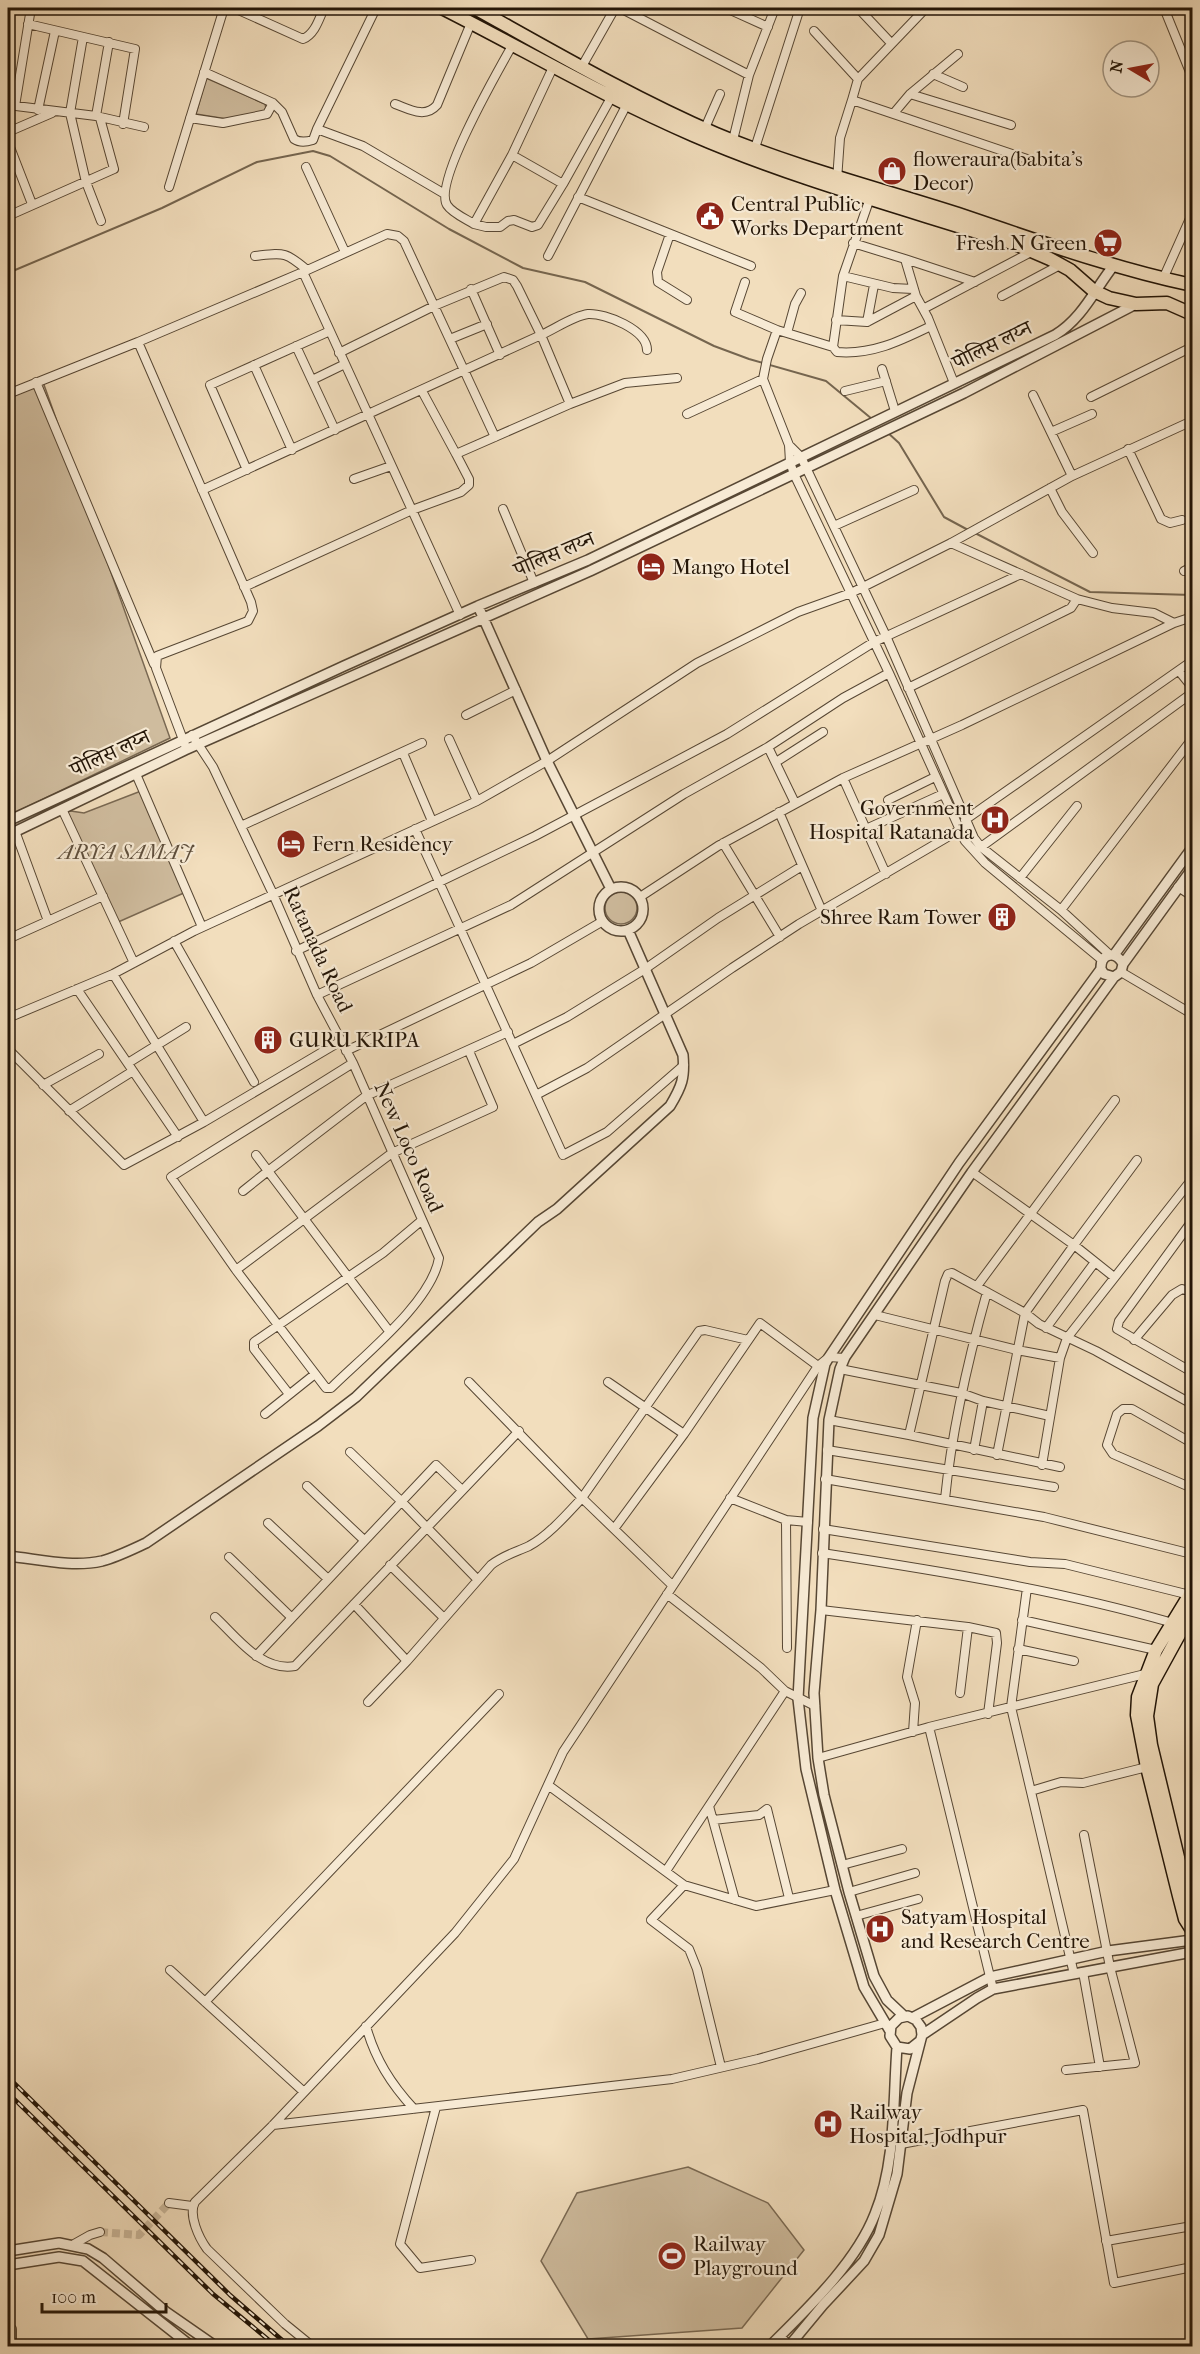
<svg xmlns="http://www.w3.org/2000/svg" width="1200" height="2354" font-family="'IM FELL French Canon','Noto Serif Devanagari',serif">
<rect width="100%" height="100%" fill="#f2debd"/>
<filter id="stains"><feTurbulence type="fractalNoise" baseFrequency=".00333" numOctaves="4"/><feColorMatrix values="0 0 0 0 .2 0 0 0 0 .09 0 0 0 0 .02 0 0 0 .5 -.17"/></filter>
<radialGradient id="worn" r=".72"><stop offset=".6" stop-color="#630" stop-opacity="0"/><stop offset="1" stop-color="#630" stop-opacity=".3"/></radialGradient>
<path fill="#cfbc9e" stroke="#796852" stroke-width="1.5" d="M206,78l59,26 1,4 -2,3 -37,8 -31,-5z
M43,382l127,356 -162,78v-419z
M141,791l45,101 -70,31 -52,-113 20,3z
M605 908a16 16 0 1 1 32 0a16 16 0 1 1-32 0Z
M688,2167l80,36 36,47 -62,78 -154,11 -47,-78 36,-68z"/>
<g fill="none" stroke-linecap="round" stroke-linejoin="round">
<path stroke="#75654f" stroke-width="2" d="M8,273l154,-65 95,-46 56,-11 17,5 119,73 74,39 62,14 129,64 35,13 77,22 46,38
M887,432l12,11 45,74 26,14
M975,533l115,59 102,3"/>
<path stroke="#c9b699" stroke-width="8" stroke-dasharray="8 4" stroke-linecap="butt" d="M100,2232l39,3 30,-32"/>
<g stroke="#574734" stroke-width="10">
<path id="minor" d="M234,8l69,31c12,-5 16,-20 21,-31
M376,8l-59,121 46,17 80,47
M620,8l129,67
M726,8l42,19
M858,8l33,35
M926,8l-68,71 -6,21 178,60
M1164,8l28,69
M28,24l107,25 -12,75
M814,31l44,48
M83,37l-13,76 16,69 15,39
M581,68l34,-60
M204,72l69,31 9,9 12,27c6,4 12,3 19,1l4,-11
M933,74l30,13
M910,94l101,31
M395,104c14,5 30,15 42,1l34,-82
M8,105l88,11 48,11
M15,106l16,-98
M38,110l17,-79
M894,113l16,-19 48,-40
M96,116l13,-74
M190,118l33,5 44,-9 6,-11
M705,128l15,-34
M8,132l44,-19
M733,140l16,-65 26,-67
M8,142l24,62
M755,148l45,-140
M512,155l42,-90
M306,167l39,85
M837,180l3,-42 12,-38
M563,184l-51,-29 -38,69 12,3h14l8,-6 6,-1 18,7 6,-2 25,-41 49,-88
M169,187l55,-179
M578,197l173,69
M870,198l-27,78 -10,71 -56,-17 -10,29 -4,20 26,66 1,17 4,12 95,199 76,168 20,22 117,97
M8,216l106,-47 -14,-51
M474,224c-8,-5 -22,-11 -27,-19 -14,-22 52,-136 66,-161
M670,234l-13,38 1,10 29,18
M255,256c28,-3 30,-5 52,14
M548,256l79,-152
M905,259l70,23
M303,272l84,-38 11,2 6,5 91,196
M843,276l50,12 20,1
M1163,279l29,-65
M745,282l-10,30 42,18
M471,289l29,66
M916,296l12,22 26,65
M1002,296l58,-31
M923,309l110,-58
M836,320l31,2 49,-26 -11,-37 -52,-16
M867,322l7,-37
M787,333l8,-29 6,-11
M450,339l37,-15
M296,346l39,84
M833,347l4,5c35,3 63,-11 94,-26
M339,353l95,-47 70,-29 9,3 4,6 24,49c14,-6 32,-19 47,-21 18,-1 59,16 59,36
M254,365l38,85
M882,369l13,42
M312,380l33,-16
M36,382l118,282
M422,391l34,63
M845,391l41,-10
M8,394l130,-52
M1033,395l39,81
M1091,397l101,-50
M570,404l55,-21 52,-5
M687,414l76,-35
M1051,432l41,-18
M789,445l12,12 85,179 88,202 7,9 80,63 49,45
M1128,449l33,70 9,4 12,-3
M247,470l-37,-85 120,-54
M354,479l37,-13
M1050,488l12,24 31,41
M202,490l339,-155 29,69 -114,50 13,25v6l-8,7 -49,18 -168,77
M503,509l31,74
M834,526l80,-36
M1184,571l8,-4
M1174,623l18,-6
M1179,671l13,16
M908,688l163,-80 6,-9
M466,715l50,-25
M192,735l21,32 60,127 44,101 36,68 86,195c-7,44 -77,99 -108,130h-5l-90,-118 -65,-93 182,-114
M449,739l28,62
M185,745l-29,-77 1,-12 91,-35 5,-10 -2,-9 -113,-260 165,-70 157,343
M768,747l27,56
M403,753l29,68
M776,762l47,-30
M136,774l66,153
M843,778l43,96
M888,800l47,-23
M62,809l72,154
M779,812l43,99
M965,820l227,-159
M241,826l181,-83
M415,829l148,326 44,-23 77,-67
M866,829l77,-35
M15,831l33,90 55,-25
M723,843l57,94
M981,847l211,-154
M1020,878l57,-72
M1178,887l14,9
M640,897l78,-51 125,-68 119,-53 212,-102 -20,-10 -42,-5 -35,-9 -126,-56
M1061,910l131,-171
M8,939l40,-18
M174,941l80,141
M296,951l239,-115 192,-102 147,-92 147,-68
M1121,972l71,42
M113,974l91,148
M77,989l101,148
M317,995l194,-90 173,-111 84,-47 75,-49 46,-25
M8,1018l105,-44 81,-43 283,-130 70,-40 150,-98 101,-51 53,-19 100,-50 121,-67 120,-55
M513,1044l54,-27 78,-48 73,-51 84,-52
M8,1049l116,116 80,-43 137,-81
M346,1051l185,-88 72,-42
M128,1063l58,-36
M43,1085l56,-31
M536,1095l51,-27 145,-100 67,-44 164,-96
M69,1111l64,-40
M972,1172l102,73 63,-85
M243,1191l25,-20 -12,-16
M1192,1221l-73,100 -2,8 75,43
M236,1270l156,-117 101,-46 -24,-56
M977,1286l138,-186
M875,1315l142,35 43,8 7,-20 125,-159
M1046,1328l49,-66
M389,1331l-121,-160 98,-75 142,-64
M1134,1340l38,-45 10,-6 10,3
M840,1369l121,24 22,8 67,15
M469,1382l113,116 90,87
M608,1382l76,52
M289,1394l-35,-45v-7l129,-89 38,-32
M265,1414l50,-40
M829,1420l80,15 36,-154 3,-7 4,-1 73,40 14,11 57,27 96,53
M909,1435l151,32
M1192,1443l-60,-34h-9l-6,5 -10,31 6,9 79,34
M827,1450l227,37
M974,1450l9,-49
M350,1452l51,49 76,78
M997,1455l28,-142 49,-68 40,32
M1042,1465l18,-107
M825,1479l219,38 148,37
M307,1486l57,54
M730,1498l56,22 22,2
M945,1499c7,-71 23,-139 42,-207
M786,1520l1,128
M268,1523l60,56
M614,1529l70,-95 76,-111 58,43
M823,1529l207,33 35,2 125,31
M822,1553c118,18 236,37 351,70
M229,1557l62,60
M390,1565l54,53
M1027,1588l-16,119 63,267
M667,1594l94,74 24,23 30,15
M354,1604l53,57
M821,1610l147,17 28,6 1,10 -9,71
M215,1617c22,20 46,55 80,49l224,-235
M1022,1620l134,30
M1018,1649l56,12
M256,1656l180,-191 26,25
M960,1693l8,-66
M368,1702l39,-41 84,-96c13,-10 25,-13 38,-19 19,-10 39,-33 53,-48l117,-167 6,-1 43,10
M929,1727l64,262
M913,1732l2,-29 -8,-26 10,-57
M818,1758l111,-31 216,-53
M548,1785l136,100 72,21 79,-16
M1031,1791l30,-9 22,1 64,-16
M713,1820l46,-5 8,-6 22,89
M842,1865l60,-16
M666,1871l43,-65
M684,1885l-33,35 38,29 8,20 24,98
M849,1892l66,-19
M735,1900l-26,-94 76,-115
M856,1916l62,-17
M170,1970l134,122
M1083,1972l17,95
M205,2002l294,-308
M366,2026c9,33 25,58 48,83
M1066,2070l69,-7 -25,-96 -26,-132
M436,2107l-36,137 20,24 51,-8
M273,2125l399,-46 86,-20 127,-36
M901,2144l182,-34 31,173 78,-16
M169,2203l23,3
M1106,2241l86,-15
M74,2244l16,-9 10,-3
M12,2346v-17
M312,2346l-27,-22 -78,-75c-8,-11 -19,-34 -12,-47l78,-77 182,-192 59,-74 49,-107 255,-386 11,-9 15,1
M753,2346l8,-1 10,1"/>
</g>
<g stroke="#574734" stroke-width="12">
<path id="tertiary" d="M478,606l69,155 64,128
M8,821l336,-155 134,-60 110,-46 467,-225c27,-16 40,-46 59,-70
M8,835l177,-85 405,-179 374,-178 172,-89
M599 909a22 22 0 1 1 44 0a22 22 0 1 1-44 0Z
M1114,955l78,-107
M1123,964l69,-95
M8,1556c30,3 64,12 94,5 15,-4 29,-11 44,-18l172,-117 38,-29 182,-175 19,-13 113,-103c12,-20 15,-28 13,-51l-55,-125
M904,2016l-17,-16 -13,-24 -25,-84 -25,-97 -6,-37 -4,-65 7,-83 8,-190 11,-51 5,-12 127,-185 142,-195
M912,2018l78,-41 118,-26 84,-11
M890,2031l-26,-44 -29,-97 -29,-121 -8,-70 15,-281 12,-54 4,-7 130,-194 142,-194c-1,-16 15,-19 22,-5l-2,8 -7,5 -10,-3 -3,-5
M922,2035l55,-37 16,-9 199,-37
M8,2251l51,-8 29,6 15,9 63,54 49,34
M8,2265l51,-8 24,4 108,85
M780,2337l9,9 34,-41 41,-44 15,-26 18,-61 10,-81 15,-58 -1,-8 -5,-7 -8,-4 -9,2 -8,8 -1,10 7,11 13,2 10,-8
M770,2346c37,-37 86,-83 105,-132 21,-51 18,-113 22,-167"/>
</g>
<g stroke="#231507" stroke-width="15">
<path id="trunk" d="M442,8c83,42 165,90 251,127 104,45 214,74 322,109l35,15 20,11 24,21 15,7 27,6 31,-1 25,11
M475,8c79,44 158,90 241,126 78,33 161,54 242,80 77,26 154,54 234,71
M1192,1591l-36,59 -18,47 -1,18 10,52 32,129 6,23 7,11
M1192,1611l-40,73 -5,32 4,29 37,154 4,11"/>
</g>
<use href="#minor" stroke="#f7ead4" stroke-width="8"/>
<use href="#tertiary" stroke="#f7ead4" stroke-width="9"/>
<use href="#trunk" stroke="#f2debd" stroke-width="12"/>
<g stroke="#231507" stroke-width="4.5">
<path id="rail" d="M8,2077l222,218 59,51
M8,2093l205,201 57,47"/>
</g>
<use href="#rail" stroke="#f7ead4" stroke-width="2" stroke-dasharray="7" stroke-linecap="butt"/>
</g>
<defs>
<g id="shop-disc" transform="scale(1.5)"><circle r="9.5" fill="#8f2418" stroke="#f7ead4"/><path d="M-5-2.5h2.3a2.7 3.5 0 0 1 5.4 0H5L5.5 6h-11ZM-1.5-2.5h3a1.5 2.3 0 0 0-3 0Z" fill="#fff"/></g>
<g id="civic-disc" transform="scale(1.5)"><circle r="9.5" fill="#8f2418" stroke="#f7ead4"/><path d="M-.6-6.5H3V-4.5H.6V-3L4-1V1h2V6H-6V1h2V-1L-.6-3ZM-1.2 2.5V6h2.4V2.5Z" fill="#fff"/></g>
<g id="supermarket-disc" transform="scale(1.5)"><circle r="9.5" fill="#8f2418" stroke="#f7ead4"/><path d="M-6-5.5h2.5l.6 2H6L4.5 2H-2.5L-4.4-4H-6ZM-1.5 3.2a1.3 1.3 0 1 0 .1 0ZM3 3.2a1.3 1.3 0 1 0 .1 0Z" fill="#fff"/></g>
<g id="hotel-disc" transform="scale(1.5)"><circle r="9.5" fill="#8f2418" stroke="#f7ead4"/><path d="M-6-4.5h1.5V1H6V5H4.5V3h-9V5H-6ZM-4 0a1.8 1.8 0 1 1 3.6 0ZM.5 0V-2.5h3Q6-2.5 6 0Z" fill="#fff"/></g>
<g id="hospital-disc" transform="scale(1.5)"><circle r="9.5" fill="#8f2418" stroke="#f7ead4"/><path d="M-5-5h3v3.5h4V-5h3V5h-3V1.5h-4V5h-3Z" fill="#fff"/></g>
<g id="building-disc" transform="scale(1.5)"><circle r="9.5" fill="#8f2418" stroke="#f7ead4"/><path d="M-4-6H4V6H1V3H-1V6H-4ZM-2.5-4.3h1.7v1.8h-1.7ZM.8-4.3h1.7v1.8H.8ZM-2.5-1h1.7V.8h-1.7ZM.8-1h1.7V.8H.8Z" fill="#fff"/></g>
<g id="stadium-disc" transform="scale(1.5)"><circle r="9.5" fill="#8f2418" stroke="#f7ead4"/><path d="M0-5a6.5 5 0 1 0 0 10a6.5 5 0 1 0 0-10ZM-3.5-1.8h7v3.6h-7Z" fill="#fff"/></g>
</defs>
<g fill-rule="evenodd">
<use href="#shop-disc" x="892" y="171"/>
<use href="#civic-disc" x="710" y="216"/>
<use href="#supermarket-disc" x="1108" y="243"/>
<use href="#hotel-disc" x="651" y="567"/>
<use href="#hospital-disc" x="995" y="820"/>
<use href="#hotel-disc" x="291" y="844"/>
<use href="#building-disc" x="1002" y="917"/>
<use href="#building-disc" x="268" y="1040"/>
<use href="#hospital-disc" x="880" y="1929"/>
<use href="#hospital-disc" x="828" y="2124"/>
<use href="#stadium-disc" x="672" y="2256"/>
</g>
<g text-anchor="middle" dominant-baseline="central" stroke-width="4.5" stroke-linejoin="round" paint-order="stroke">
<g font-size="21" fill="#231507" stroke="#f7ead4" text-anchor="start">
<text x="913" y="159">floweraura(babita's<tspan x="913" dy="24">Decor)</tspan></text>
<text x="731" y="204">Central Public<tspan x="731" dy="24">Works Department</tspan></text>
<text x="1087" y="243" text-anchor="end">Fresh N Green</text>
<text x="672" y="567">Mango Hotel</text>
<text x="974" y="808" text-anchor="end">Government<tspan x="974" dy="24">Hospital Ratanada</tspan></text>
<text x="312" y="844">Fern Residency</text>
<text x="981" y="917" text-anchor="end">Shree Ram Tower</text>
<text x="289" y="1040">GURU KRIPA</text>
<text x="901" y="1917">Satyam Hospital<tspan x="901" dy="24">and Research Centre</tspan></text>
<text x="849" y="2112">Railway<tspan x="849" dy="24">Hospital, Jodhpur</tspan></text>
<text x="693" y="2244">Railway<tspan x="693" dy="24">Playground</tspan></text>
</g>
<g font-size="21" fill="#231507" stroke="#f7ead4">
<text transform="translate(992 345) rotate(-26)">पोलिस लय्न</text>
<text transform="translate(554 554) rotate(-23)">पोलिस लय्न</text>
<text transform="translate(110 753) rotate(-25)">पोलिस लय्न</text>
<text transform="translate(318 949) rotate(65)">Ratanada Road</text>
<text transform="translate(409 1147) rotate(66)">New Loco Road</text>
</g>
<g font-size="21" font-style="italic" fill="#5f4f3c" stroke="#f7ead4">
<text x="126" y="852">ARYA SAMAJ</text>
</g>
</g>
<rect width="1200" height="2354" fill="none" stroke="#f2debd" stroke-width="30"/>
<rect x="9" y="9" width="1182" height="2336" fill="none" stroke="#231507" stroke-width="3"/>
<rect x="15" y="15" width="1170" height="2324" fill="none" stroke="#231507" stroke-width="1.5"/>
<g transform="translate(1131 69) rotate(280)"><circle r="28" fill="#f7ead4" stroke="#a29582" stroke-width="1.5"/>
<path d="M0-4.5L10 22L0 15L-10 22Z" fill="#8f2418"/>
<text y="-9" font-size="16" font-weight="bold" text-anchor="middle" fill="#231507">N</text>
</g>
<path d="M42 2303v9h124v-9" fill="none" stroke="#231507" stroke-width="3"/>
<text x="51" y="2303" font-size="18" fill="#231507" stroke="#f7ead4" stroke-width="4.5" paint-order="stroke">100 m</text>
<rect width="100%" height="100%" filter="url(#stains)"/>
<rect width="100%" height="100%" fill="url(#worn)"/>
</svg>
